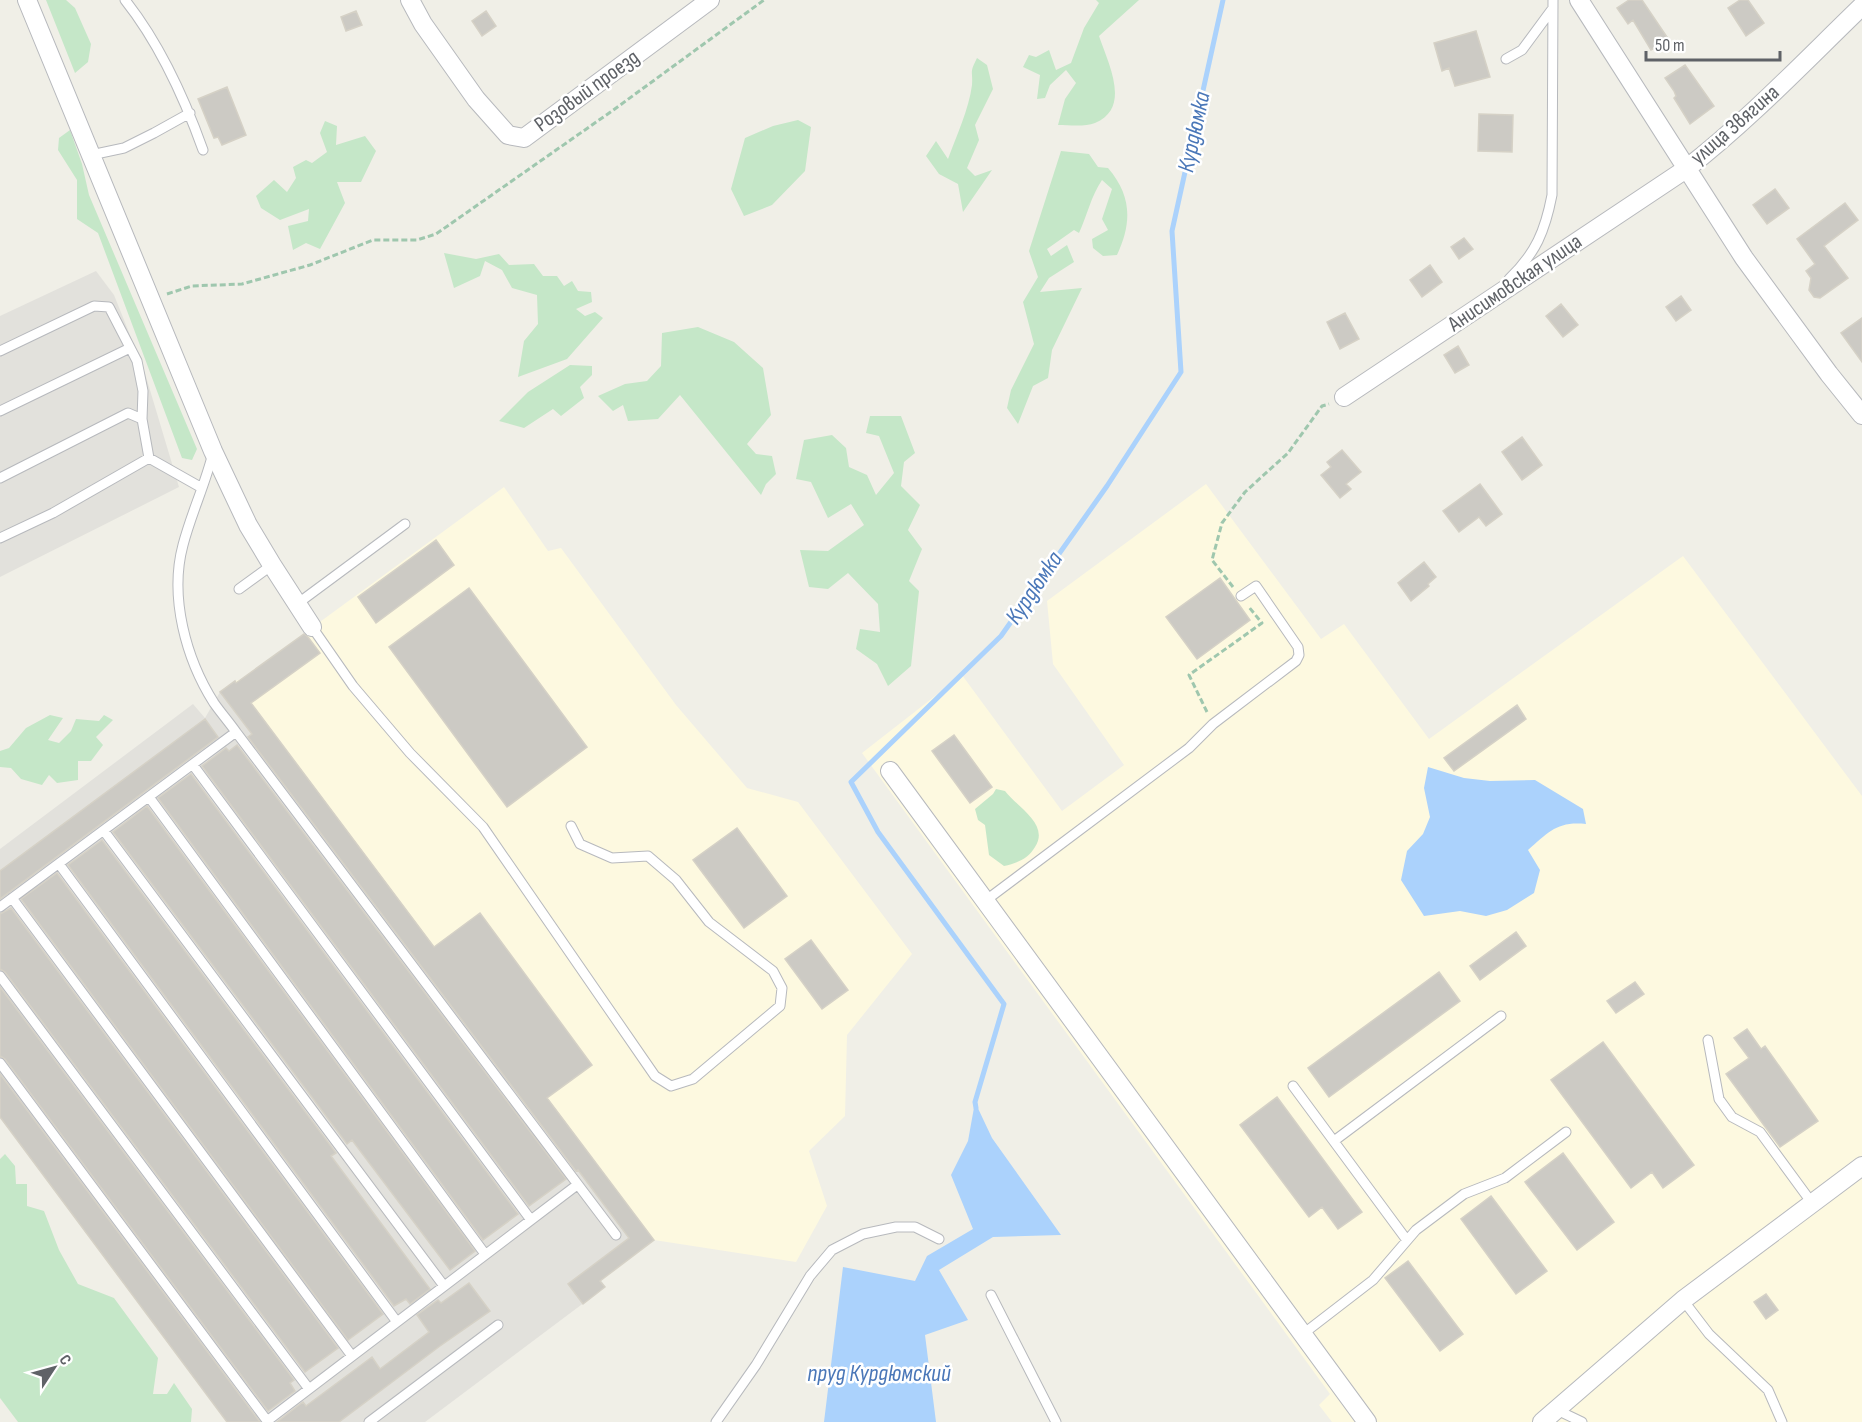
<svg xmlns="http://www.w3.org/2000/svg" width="1862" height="1422" font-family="'Sofia Sans Condensed',sans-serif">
<rect width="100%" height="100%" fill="#f0efe7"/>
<path fill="#fdf9e0" d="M1206,484l115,155 23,-15 85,115 254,-183 179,240v626h-530l-13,-17 11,-11 -468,-641 100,-78 100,136 62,-46 -71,-101 -6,-63z
M504,487l44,64 13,-3 115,157 71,83 51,14 114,152 -65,81 -2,81 -36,35 18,55 -31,56 -142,-22 -419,-559 7,-2z"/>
<path fill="#e2e1dc" d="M96,271l18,24 30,75 35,117 -179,90v-261z
M235,681l419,559 -53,40 4,7 -180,135h-198l-227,-305v-268l193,-145 12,14 15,-26z"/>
<path fill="#c5e7c8" d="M46,0h20l9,8 16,36 -3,18 -13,11z
M1096,0h43l-40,36c9,27 33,72 -4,87 -10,4 -26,2 -37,2l7,-26 11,-16 -10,-13 -16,15 -5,13 -8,1 3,-24 -17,-8 6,-12 7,2 13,-7 7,20 15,-7 13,-35 15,-25z
M977,58l10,7 6,24 -18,36 4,15 -12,28 8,8 17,-6 -29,42 -5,-28 -19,-10 -13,-18 10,-15 12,18c8,-22 21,-50 24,-74 1,-15 -3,-11 5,-27z
M798,120l13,7 -6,44 -33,34 -28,11 -13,-27 14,-51 28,-12z
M325,121l12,5 -1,19 29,-9 11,15 -15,31h-24l8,21 -25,46 -14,-6 -13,7 -5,-24 20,-5 1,-12 -29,11 -19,-12 -5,-12 18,-16 13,12 9,-14 -3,-11 13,-7 6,3 15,-11 -7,-19z
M70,130l12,34 7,31 108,254 -5,11 -10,-2 -84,-225 -21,-14v-39l-19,-30 1,-12z
M1061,151l28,3 9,13 10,1c24,28 24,55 9,87l-14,1 -10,-8 -1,-9 16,-9 -6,-11 10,-30 -10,-9c-11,16 -15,36 -23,53l-5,-3 -27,19 4,7 16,-11 7,17 -25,16 -9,14 42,-4 -30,62 -4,28 -15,8 -15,38 -11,-16 4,-18 23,-46 -11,-42 15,-25 -9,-26z
M444,253l32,6 23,-5 10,11 25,-1 9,12h14l7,10 8,-5 6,10 13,1 1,10 -16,7 9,7 10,-4 8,6 -36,41 -49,18 6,-36 14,-17 -1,-29 -25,-7 -10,-18 -17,-9 -5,15 -26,12z
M698,327l36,15 29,26 8,47 -24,29 9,10 16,2 4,18 -10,10 -5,11 -81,-100 -22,24 -30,2 -5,-16 -10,6 -15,-15 27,-12 22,-3 14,-15 1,-33z
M570,365l22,1v9l-12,12 4,11 -23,18 -8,-7 -29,19 -25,-7 29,-29z
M870,416h31l14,37 -11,9 -3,24 19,19 -12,25 14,19 -13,32 10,10 -8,75 -23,20 -11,-22 -21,-15 4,-20 20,3 -2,-28 -30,-31 -20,16 -19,-2 -9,-37 28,1 36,-26 -13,-21 -23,14 -17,-36 -15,-3 8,-39 28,-5 14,13 3,19 18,8 9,20 18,-22 -15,-37 -13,-3z
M50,715l13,3 -15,22 11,3 12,-12 5,-12 23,2 5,-6 9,5 -17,17 7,8 -12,16h-13v19l-21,3 -8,-8 -7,10 -21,-6 -10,-11 -11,-1v-16l9,-3 17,-20z
M996,789l9,2c12,16 45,33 30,56 -7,12 -18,16 -31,19l-15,-11 -4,-30 -7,-5 -3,-11 18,-15z
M5,1154l10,12 1,18h11v22l17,5 15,39 19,34 36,14 44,60 -5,36h14l7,-11 18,26 -1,13h-173l-18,-24v-239z"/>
<path fill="#abd2fc" d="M1428,767l36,11 26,3 45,-1 48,29 3,15c-29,-3 -37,8 -58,26l12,20 -6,23 -27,17 -21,6 -26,-5 -36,5 -23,-36 6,-29 16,-17 7,-17 -6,-29z
M975,1102l17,36 69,97 -68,2 -54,33 29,50 -43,15 11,87h-112l19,-155 72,14 12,-25 46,-27 -22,-54 17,-34z"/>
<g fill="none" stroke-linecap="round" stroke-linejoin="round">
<path stroke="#abd2fc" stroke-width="5" d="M976,1108l-1,-6 29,-98 -126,-172 -27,-50 150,-146 106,-150 74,-114 -9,-141 51,-231"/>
</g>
<path fill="#cccac4" stroke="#d5d1c6" stroke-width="1.5" d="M1629,0h13l27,40 -18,10 -18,-30 -5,4 -11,-16z
M1740,0h8l16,23 -18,13 -18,-28z
M356,11l6,14 -16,6 -5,-14z
M486,11l10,15 -14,10 -10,-15z
M1476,31l14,46 -35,9 -6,-18 -7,3 -8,-28z
M1685,65l29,41 -24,18 -16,-26 2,-2 -2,-5 -9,-13z
M227,87l19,48 -24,10 -4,-8 -4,1 -16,-39z
M1479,114l34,1 -1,37 -34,-1z
M1775,189l14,19 -22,16 -14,-19z
M1845,203l13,17 -34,26 24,32 -28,20 -6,-1 -5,-7 2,-12 -5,-7 9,-7 -18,-25z
M1464,238l9,11 -14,10 -8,-12z
M1430,265l12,17 -20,15 -12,-17z
M1681,296l10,14 -15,11 -10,-14z
M1561,304l17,21 -15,12 -17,-21z
M1345,313l14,26 -19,10 -13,-27z
M1862,318v44l-21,-29z
M1458,346l11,19 -14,8 -11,-18z
M1522,437l20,28 -20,15 -20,-28z
M1342,450l19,22 -15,12 5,5 -11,9 -19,-23 10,-8 -4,-5z
M1480,484l22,30 -16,12 -7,-9 -20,15 -16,-21z
M436,540l18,25 -78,58 -18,-26z
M1424,562l12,15 -8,7 1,2 -18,15 -13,-18z
M1220,578l30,42 -53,39 -31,-42z
M469,588l118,159 -80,60 -118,-160z
M304,634l4,3 12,16 -69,50 183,244 46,-34 112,152 -45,33 107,142 -54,41 5,6 -22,17 -15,-20 61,-46 -51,-68 -2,1 -328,-434 4,-3 -32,-42 15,-11 1,2z
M1517,705l9,14 -72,52 -10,-13z
M205,719l13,18 -218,162v-28z
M954,735l38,52 -22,16 -38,-52z
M237,745l329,434 -37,27 -327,-440 24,-18 3,3z
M191,774l327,440 -35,26 -325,-442z
M147,806l328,445 -25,19 -98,-130 -5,4 -234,-312z
M737,828l50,68 -43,32 -51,-68z
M102,840l234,313 -5,3 99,133 -20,15 -4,-5 -12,7 -326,-441z
M57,873l326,441 -35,26 -327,-441z
M11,908l327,440 -33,24 -300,-400 -5,-3v-55z
M1516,932l10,14 -46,34 -10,-14z
M811,940l37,50 -26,19 -37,-50z
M1439,972l21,29 -131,96 -21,-29z
M1635,982l9,12 -28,19 -9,-12z
M0,987l294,393 -4,3 5,8 -27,20 -263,-352 -5,-3z
M1747,1029l14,20 4,-3 53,75 -38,26 -54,-73 23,-16 -15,-20z
M1603,1042l91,123 -31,23 -11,-16 -21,16 -80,-108z
M0,1074l260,348h-33l-227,-305z
M1277,1097l85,115 -24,17 -16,-22 -13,10 -69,-92z
M1563,1153l51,69 -37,28 -52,-68z
M1491,1196l56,75 -31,23 -55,-75z
M1408,1261l55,73 -23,17 -55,-73z
M469,1283l21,28 -50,35 -101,76h-62l26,-20 3,4 66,-49 8,12 49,-37 -12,-17 21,-15 3,3z
M1766,1294l12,16 -12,9 -12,-17z"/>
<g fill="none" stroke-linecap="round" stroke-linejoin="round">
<g stroke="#b7b9bd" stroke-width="11">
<path id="lane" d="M125,0c35,44 59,97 78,150
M1506,59l16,-9 31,-42
M91,155l33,-7 30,-15 36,-20
M1509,279c27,-26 36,-48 43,-84l1,-195
M0,351l94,-45 15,1 28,54 6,30 -1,28 -14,-6 -128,65
M0,411l130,-63
M142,419l7,39
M0,538l53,-25 96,-55 53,30
M239,589l33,-24
M297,604l108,-80
M312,627l41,59 57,67 73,74 172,249 16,10 22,-7 87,-73 2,-18 -9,-17 -64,-49 -33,-42 -28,-24 -36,2 -32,-14 -9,-18
M236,732l380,503
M193,765l338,455
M149,797l336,457
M104,831l340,455
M59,864l338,458
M12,898l340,458
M985,901l204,-153 24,-24 83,-63 3,-6 -1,-8 -42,-61 -15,10
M0,907l236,-175c-7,-10 -15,-19 -22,-29 -28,-44 -45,-106 -31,-158 8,-31 22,-60 30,-92
M0,976l309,413
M1708,1040l11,59 13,18 28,15 52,71
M0,1063l268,359
M1293,1086l113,153
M1334,1141l167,-125
M991,1295l65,127
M1683,1300l26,34 59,56 14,32
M1303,1334l70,-54 43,-50 48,-36 41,-16 61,-46
M1557,1410l25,12
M267,1421l310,-236
M369,1422l129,-97
M716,1422l40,-57 54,-89 22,-26 31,-16 33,-7h19l24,12"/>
</g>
<g stroke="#b7b9bd" stroke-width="20">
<path id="street" d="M27,0l186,451 35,74 24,40 40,62
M410,0l13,24 53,75 32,36 16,3 186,-138
M1579,0l165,258 85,116 33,41
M1344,397l342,-228c63,-49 118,-107 176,-163
M890,771l477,651
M1542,1422l141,-122 179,-134"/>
</g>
<path stroke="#9fc7ae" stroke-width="3" stroke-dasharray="6 3" stroke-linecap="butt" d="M167,294l25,-8 50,-2 68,-19 63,-25h44l19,-6 176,-123 152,-111
M1233,587l-21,-27 10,-37 23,-31 43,-39 34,-47 7,-2
M1207,712l-18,-37 73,-52 -14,-17"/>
<use href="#lane" stroke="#fff" stroke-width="9"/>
<use href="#street" stroke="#fff" stroke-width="18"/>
</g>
<g text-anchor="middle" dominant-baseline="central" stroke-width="5" stroke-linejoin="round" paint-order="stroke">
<g font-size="22" fill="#5f6267" stroke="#fff">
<text transform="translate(587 91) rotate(-36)">Розовый проезд</text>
<text transform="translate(1735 125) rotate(-41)">улица Звягина</text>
<text transform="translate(1515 283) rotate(-34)">Анисимовская улица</text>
</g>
<g font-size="24" font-style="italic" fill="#4a77b8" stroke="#fff">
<text transform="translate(1194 132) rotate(-78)">Курдюмка</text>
<text transform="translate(1034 588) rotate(-56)">Курдюмка</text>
<text x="879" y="1373">пруд Курдюмский</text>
</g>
</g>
<g transform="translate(54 1368) rotate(54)" stroke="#ffffff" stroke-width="4.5" paint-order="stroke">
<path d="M0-4.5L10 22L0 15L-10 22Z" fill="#5f6267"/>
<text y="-9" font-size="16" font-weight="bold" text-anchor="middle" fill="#5f6267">С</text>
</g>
<path d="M1646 51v9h134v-9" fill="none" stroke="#5f6267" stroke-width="3"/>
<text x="1655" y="51" font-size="18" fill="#5f6267" stroke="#ffffff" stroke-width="4.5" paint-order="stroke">50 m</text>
</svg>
